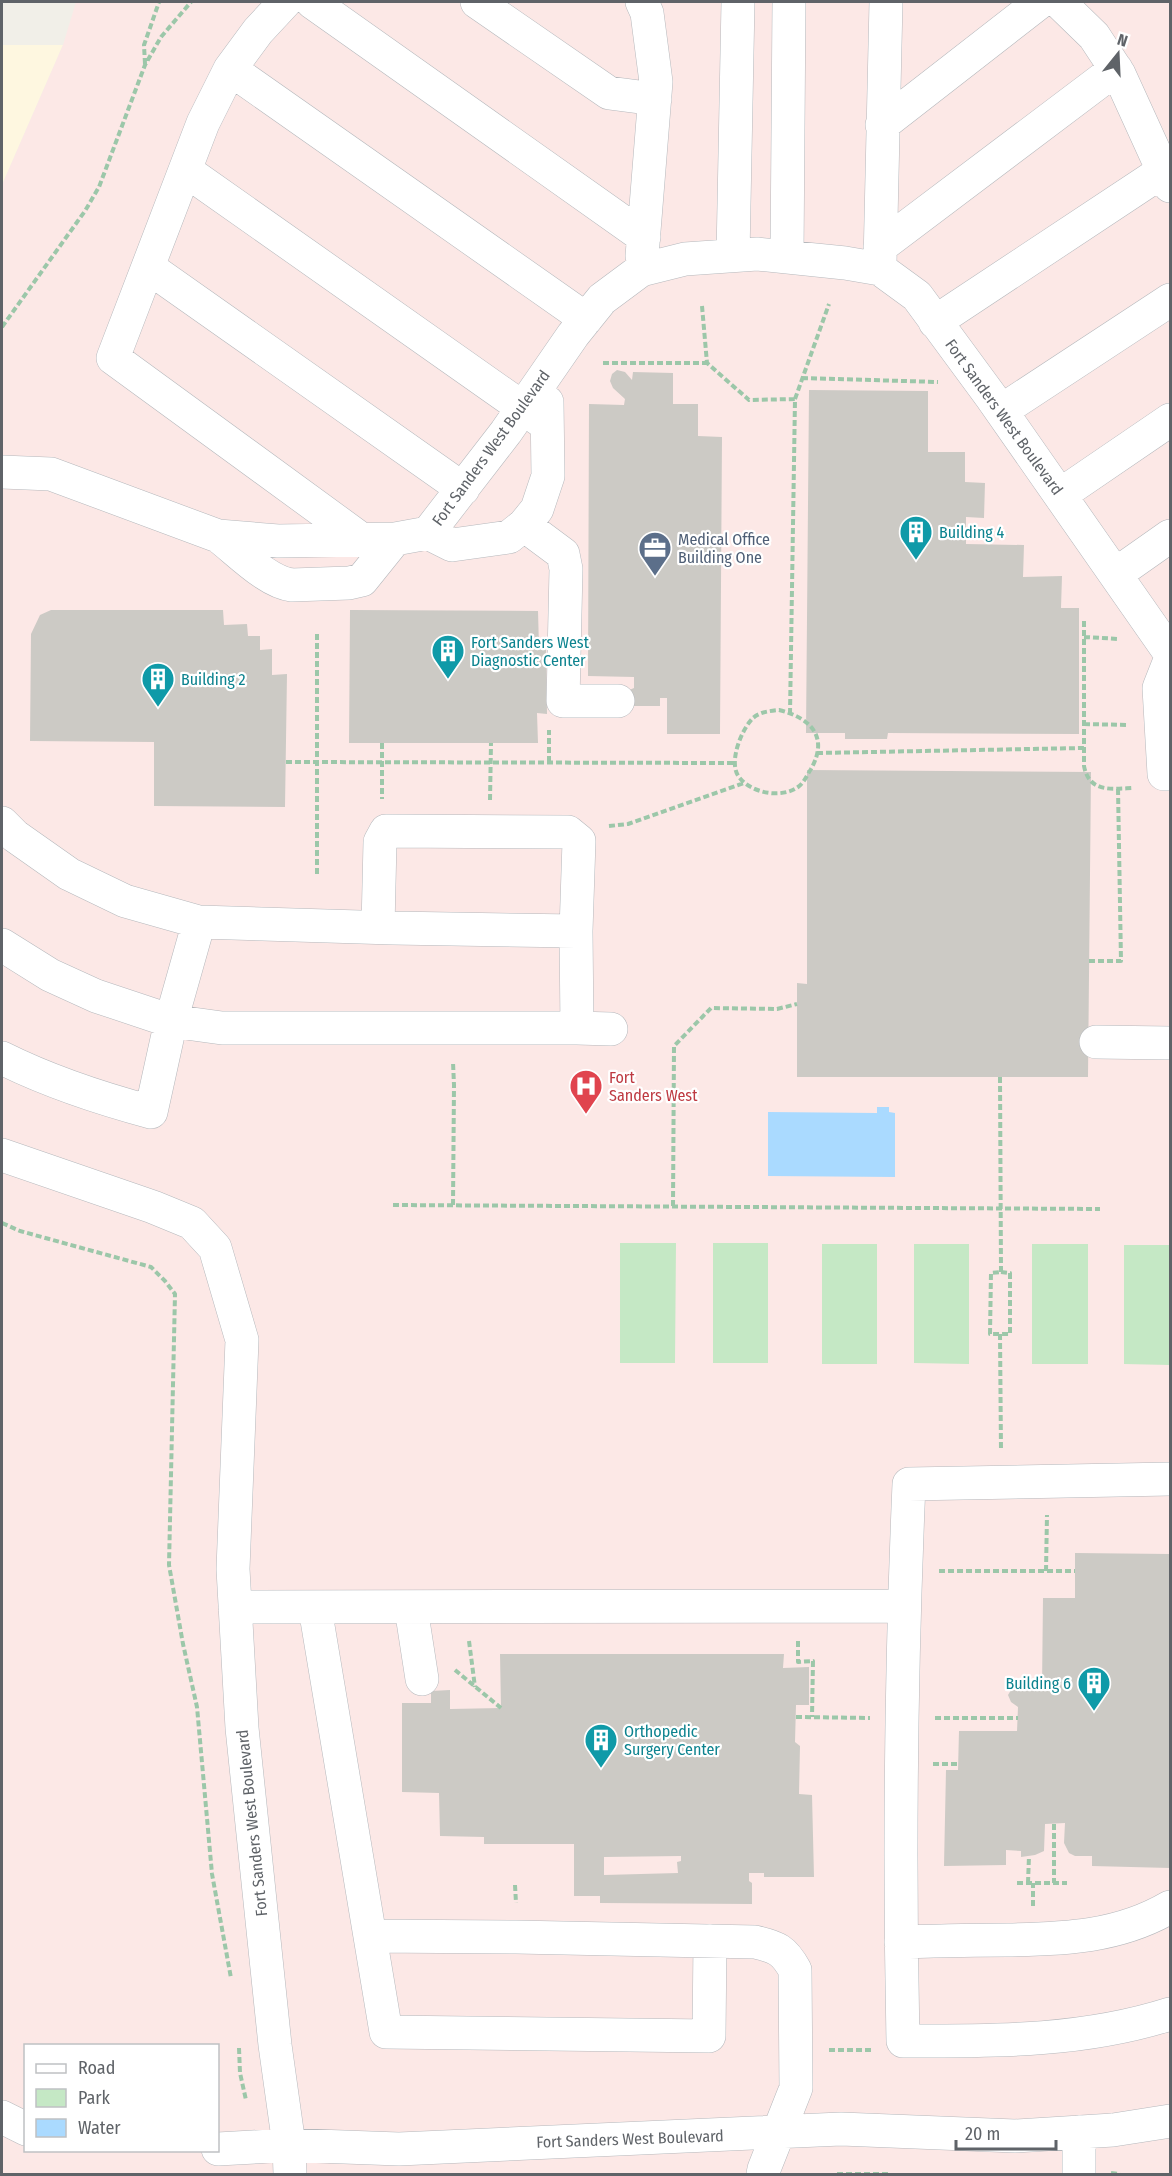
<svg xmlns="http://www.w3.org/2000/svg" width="1172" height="2176" font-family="'Fira Sans Condensed',sans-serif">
<rect width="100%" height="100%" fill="#f1efe8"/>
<path fill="#fef7e0" d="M2,45h61l-61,140z"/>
<path fill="#fce8e6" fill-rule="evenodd" d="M76,2h1094v2172h-1168v-1989l61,-140zM26,2046h192v104h-192z"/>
<path fill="#c5e8c5" d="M620,1243h56l-1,120h-55z
M713,1243h55v120h-55z
M822,1244h55v120h-55z
M914,1244h55v120l-55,-1z
M1032,1244h56v120h-56z
M1124,1245h46v120l-46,-1z"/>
<path fill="#aadaff" d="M877,1107h12v5l6,1v64l-127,-1v-64l109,1z"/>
<path fill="#cccac5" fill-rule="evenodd" d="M617,370l8,2 7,8 1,-8 40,1v31h25v32l24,1 -2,297h-53v-36h-7v8h-28l-5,-15 7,-3v-11l-46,-1 1,-272 35,1 1,-6 -12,-11 -3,-7 2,-7z
M809,390l119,1v61h37v30l20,1 -1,35 -18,-1v27l58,1 -1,32 39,-1 -1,32h18v126l-191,-1 -1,6h-42v-6h-39z
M51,610h172l1,15 23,-1 1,12h12v14l12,-1v26l15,-1 -2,133 -131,-1v-64l-124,-1 1,-107 9,-19z
M350,610l188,1 1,36h7l1,67 -10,-1 1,30h-189z
M807,770l284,2 -3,305h-291v-94l10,1z
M1075,1553l95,1v314l-78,-2v-10h-17l-6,-3 -5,-10 1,-20 -20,1 -1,27 -9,4 -14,2v-6l-15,-1v15l-62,1 2,-96h12l1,-39h58l1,-24 -7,-5 -3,-7 3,-5 31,-3 1,-89h32z
M500,1654h284l-1,14 26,-1v38h-13l-1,37 5,4 -1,48 13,1 2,82h-50v-4h-15v8l3,2v21l-152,-1v-7h-26v-52h-90v-7l-44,-1 -1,-43 -37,-1v-89h29v-12l19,-1v19l51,-1zM681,1856v5l-4,1 1,11 -74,2v-18z"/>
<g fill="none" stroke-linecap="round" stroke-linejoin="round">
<g stroke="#b5b8bc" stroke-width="34">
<path id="minor" d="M285,2l-27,29 -28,38 -27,54 -90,235 248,181
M312,2l332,235
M477,2l132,91 46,6
M642,2l5,11 9,69 -14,174
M1059,2l35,34 25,38 51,112
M230,69l356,250
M882,125l158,-123
M185,170l362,255
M880,247l236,-178
M733,255l5,-253
M787,257l2,-255
M880,263l6,-261
M148,267l315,222
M935,322l228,-151
M1001,411l169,-111
M2,472l49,2 167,62 60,5 117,-2 33,-6 78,-101 67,-97 29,-36 39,-29 44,-11 72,-5 88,9 35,6 37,27 75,102 178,255
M1060,495l110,-75
M524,525l39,29 3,15 -3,132h55
M428,533l24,12 57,-8 15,-12 13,-16 11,-33 -1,-74
M218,536c20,15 49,46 74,49l57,-2 13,-3 33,-41
M1116,574l54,-38
M1170,660l-11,28 5,86h6
M2,823l13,13 54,38 56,27 74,21 194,6 183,3
M378,927l2,-85 6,-11 182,1 11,9 -3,90 1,97
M2,945l48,30 46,21 75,25 51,7h355l34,1
M1096,1042l74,1
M2,1058c48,24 97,40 149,54l20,-91 28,-99
M2,1155l151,52 39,16 23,25 27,92 -9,229 9,159 33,317 14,100 1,29
M1170,1479l-261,5c-8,185 -10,372 -6,557 92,0 179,1 267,-27
M235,1607l669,-1
M315,1608l71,424 323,4 1,-95
M411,1608l11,71
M370,1936l146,1 239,5c22,5 29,8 40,28l1,118 -32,81 -1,5
M901,1942c35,-1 71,-2 106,-2 58,-1 112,-3 163,-33
M2,2117l24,12
M218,2149l71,-4 110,4 442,-20 174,7 98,-6 57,-9
M1079,2174v-42"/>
</g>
<path stroke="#9cc7a9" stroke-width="4" stroke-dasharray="6 3" stroke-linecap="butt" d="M145,64l-1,-19 15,-43
M702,306l5,57 42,37 46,-1
M2,327l83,-116 14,-24 46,-122 16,-28 30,-35
M603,363h104
M802,378l136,4
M1084,621v145c5,27 28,23 49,22
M317,634v242
M1084,637l35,2
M779,710c32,8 50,27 32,59 -4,6 -7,14 -13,18 -17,12 -47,6 -59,-10 -11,-14 2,-47 14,-59 7,-6 16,-7 26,-8z
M790,714l5,-315 34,-95
M1084,724l44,1
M382,743v56
M817,753l267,-5
M286,762l448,1
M549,762v-32
M490,800l1,-57
M609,826l19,-2 116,-41
M1089,961h32l-3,-173
M1000,1077l1,195
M393,1205l707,4
M453,1205l1,-120 -1,-23
M673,1206l1,-160 37,-38 66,1 20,-5
M2,1223l18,8 131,36 14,14 10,13 -6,271 14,79 14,63 15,167 19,104
M1001,1272l9,1v61h-20l1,-61z
M1000,1334l1,116
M939,1571h136
M1046,1571l1,-56
M469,1641l6,46
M798,1641v21l15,-1 -1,56
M455,1670l46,38
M796,1717l74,1
M935,1718h83
M933,1764h26
M1054,1824v59
M1017,1883h50
M1028,1883l1,-27
M515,1885l1,18
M1033,1906v-23
M239,2048l1,25 6,27
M829,2050h44
M1111,2173l9,1
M837,2174h51"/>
<use href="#minor" stroke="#fff" stroke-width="33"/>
</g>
<defs>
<g id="building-pin" transform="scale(1.725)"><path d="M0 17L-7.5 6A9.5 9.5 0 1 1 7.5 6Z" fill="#0f9aa8" stroke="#fff"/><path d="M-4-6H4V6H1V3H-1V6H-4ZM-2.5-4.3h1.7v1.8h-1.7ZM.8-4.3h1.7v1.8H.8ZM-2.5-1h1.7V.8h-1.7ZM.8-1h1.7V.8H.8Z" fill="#fff"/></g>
<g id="office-pin" transform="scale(1.725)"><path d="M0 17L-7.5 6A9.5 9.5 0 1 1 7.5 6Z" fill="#5c6f8a" stroke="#fff"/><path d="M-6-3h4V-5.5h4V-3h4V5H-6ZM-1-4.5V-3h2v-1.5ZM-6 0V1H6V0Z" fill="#fff"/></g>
<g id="hospital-pin" transform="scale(1.725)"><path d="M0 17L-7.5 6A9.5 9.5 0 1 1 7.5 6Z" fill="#e0444e" stroke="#fff"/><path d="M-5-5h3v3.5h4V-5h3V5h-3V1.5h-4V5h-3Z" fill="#fff"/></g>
</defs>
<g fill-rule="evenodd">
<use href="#building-pin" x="916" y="532"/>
<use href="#office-pin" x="655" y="548"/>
<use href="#building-pin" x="448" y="651"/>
<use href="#building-pin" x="158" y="679"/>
<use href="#hospital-pin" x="586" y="1086"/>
<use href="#building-pin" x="1094" y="1683"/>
<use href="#building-pin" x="601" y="1740"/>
</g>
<g text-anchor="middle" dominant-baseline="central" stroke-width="4.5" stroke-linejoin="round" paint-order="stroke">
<g font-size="16" fill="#5f6368" stroke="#fff">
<text transform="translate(1004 417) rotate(54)">Fort Sanders West Boulevard</text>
<text transform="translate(491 448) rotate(-54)">Fort Sanders West Boulevard</text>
<text transform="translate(252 1823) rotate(-96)">Fort Sanders West Boulevard</text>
<text transform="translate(630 2139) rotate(-2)">Fort Sanders West Boulevard</text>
</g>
<g font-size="16" fill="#0d838f" stroke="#fff" text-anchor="start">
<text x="939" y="532">Building 4</text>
<text x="471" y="642">Fort Sanders West<tspan x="471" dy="18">Diagnostic Center</tspan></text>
<text x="181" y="679">Building 2</text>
<text x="1071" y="1683" text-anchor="end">Building 6</text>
<text x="624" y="1731">Orthopedic<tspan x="624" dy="18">Surgery Center</tspan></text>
</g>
<g font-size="16" fill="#4e5e75" stroke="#fff" text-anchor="start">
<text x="678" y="539">Medical Office<tspan x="678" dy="18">Building One</tspan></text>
</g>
<g font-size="16" fill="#be3a42" stroke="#fff" text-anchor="start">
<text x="609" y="1077">Fort<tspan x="609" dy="18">Sanders West</tspan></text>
</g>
</g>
<rect width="1172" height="2176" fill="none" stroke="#5f6368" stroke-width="6"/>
<rect x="24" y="2044" width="195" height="108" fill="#ffffff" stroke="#bfc1c3" stroke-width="1.5"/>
<rect x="36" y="2064" width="30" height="9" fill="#ffffff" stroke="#bfc1c3" stroke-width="1.5"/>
<text x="78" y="2074" font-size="18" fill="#5f6368">Road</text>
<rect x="36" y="2089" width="30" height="18" fill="#c5e8c5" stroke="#bfc1c3" stroke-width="1.5"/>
<text x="78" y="2104" font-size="18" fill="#5f6368">Park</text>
<rect x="36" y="2119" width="30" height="18" fill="#aadaff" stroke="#bfc1c3" stroke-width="1.5"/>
<text x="78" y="2134" font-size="18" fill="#5f6368">Water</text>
<g transform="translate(1118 54) rotate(18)" stroke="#ffffff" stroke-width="4.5" paint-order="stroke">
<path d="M0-4.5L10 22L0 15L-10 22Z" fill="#5f6368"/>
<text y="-9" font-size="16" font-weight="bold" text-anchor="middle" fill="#5f6368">N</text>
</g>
<path d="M956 2140v9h100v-9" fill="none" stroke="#5f6368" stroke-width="3"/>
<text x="965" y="2140" font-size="18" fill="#5f6368" stroke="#ffffff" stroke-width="4.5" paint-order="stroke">20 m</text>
</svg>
